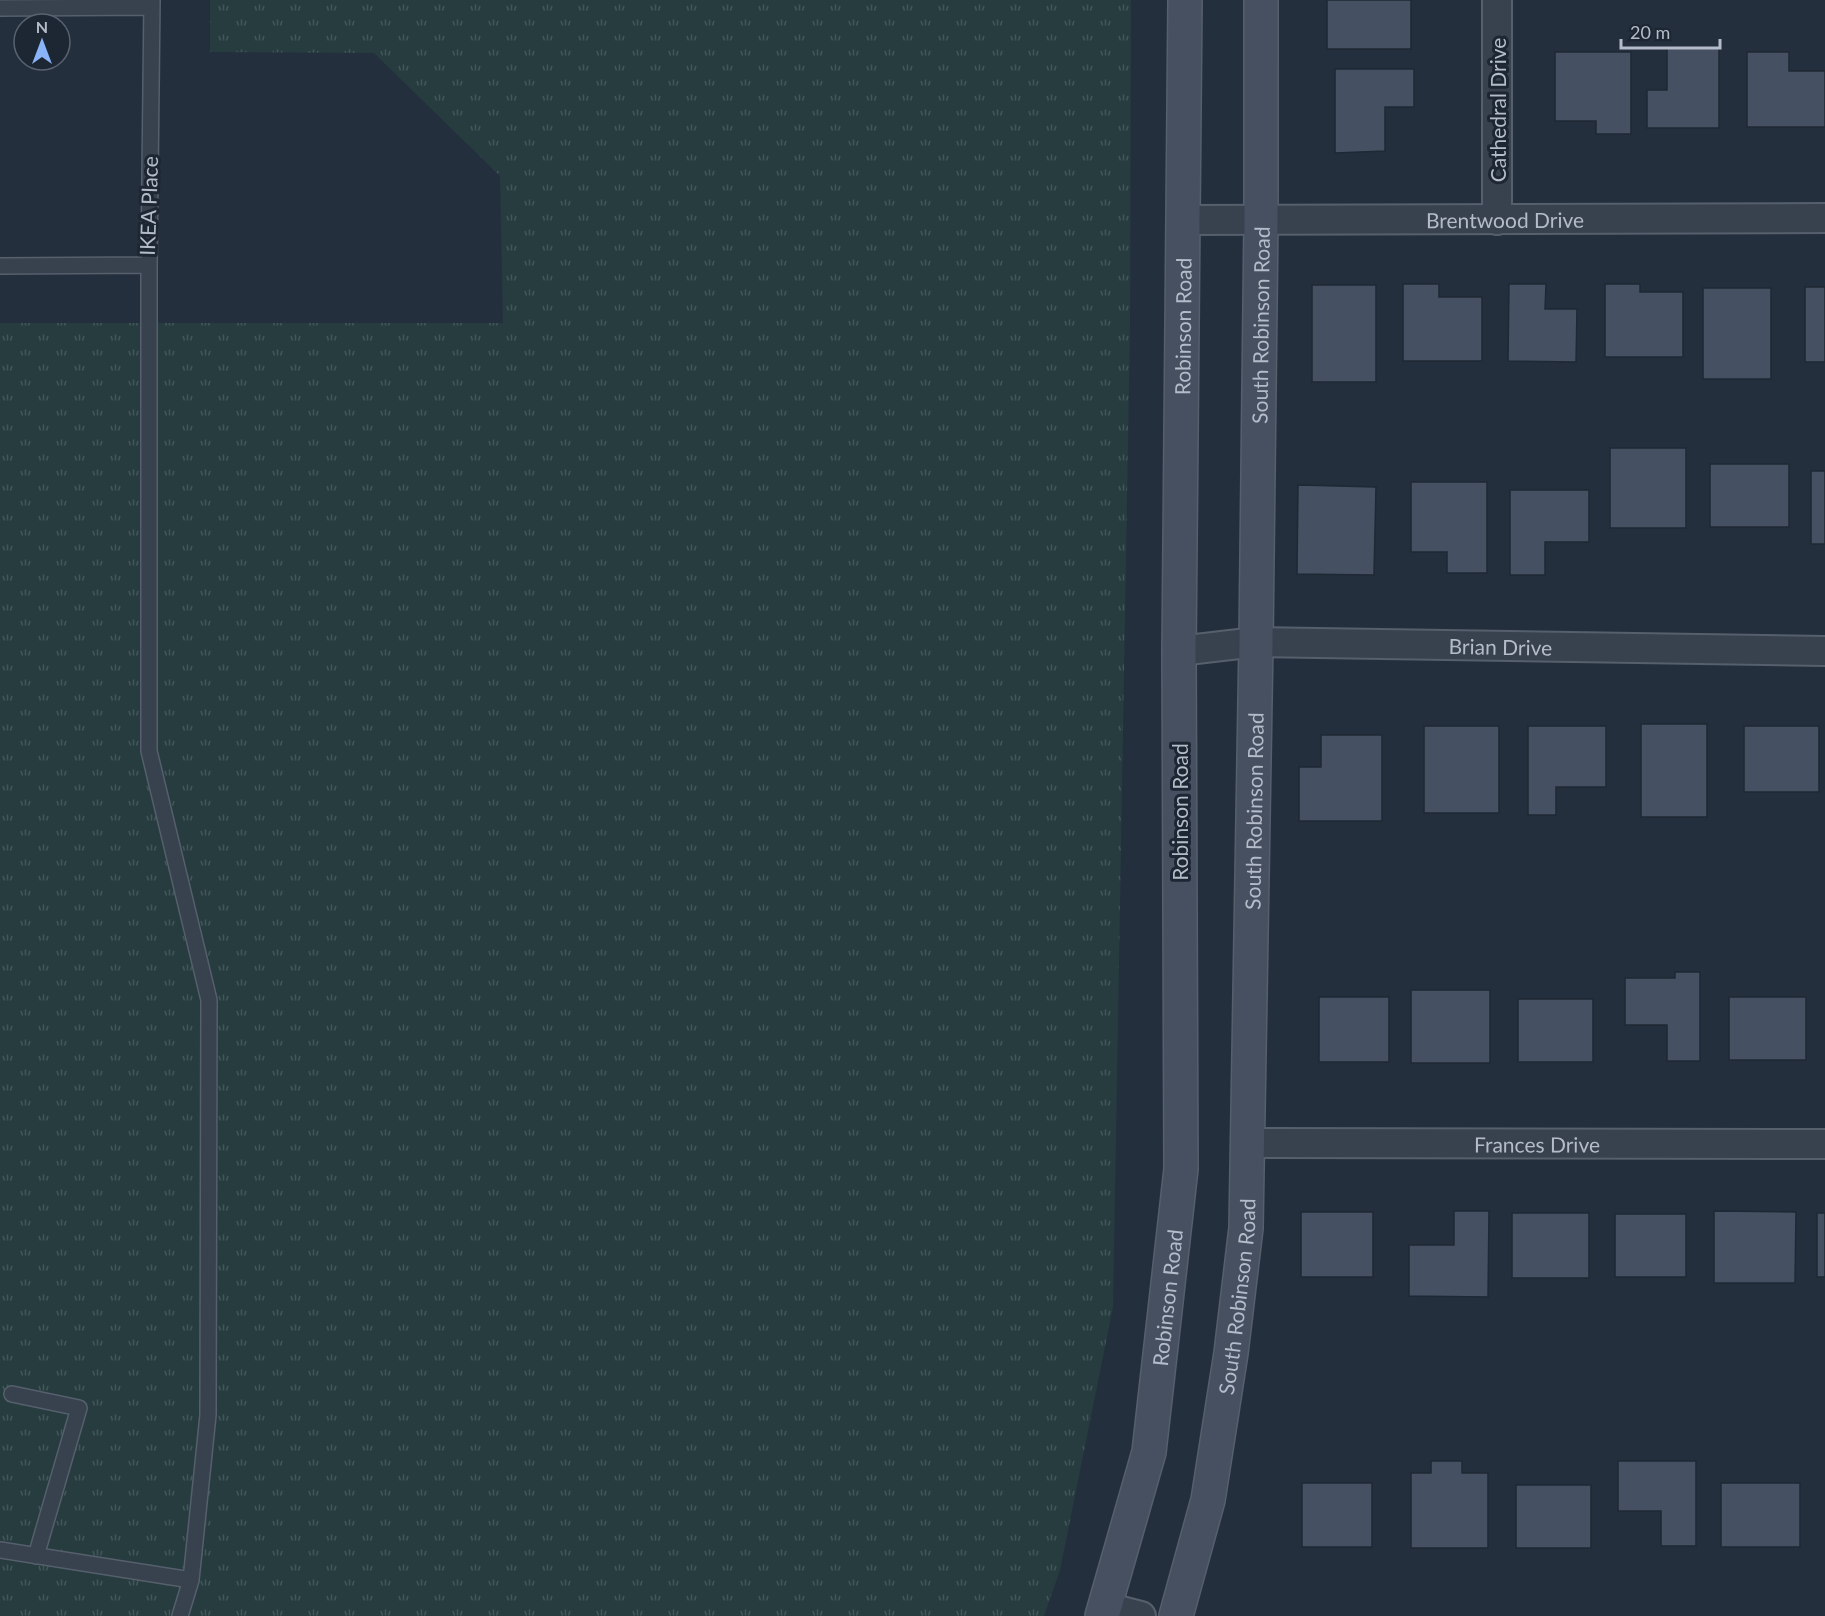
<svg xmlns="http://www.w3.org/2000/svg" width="1825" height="1616" font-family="Lato,sans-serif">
<defs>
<pattern id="grass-tufts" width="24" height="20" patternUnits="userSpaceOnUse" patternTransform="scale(1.5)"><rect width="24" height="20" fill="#263c3f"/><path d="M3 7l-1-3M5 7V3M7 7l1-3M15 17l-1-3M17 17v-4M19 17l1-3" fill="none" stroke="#435659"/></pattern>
</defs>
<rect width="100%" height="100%" fill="#242f3e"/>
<path fill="url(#grass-tufts)" d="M210,0h921l-1,325 -17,982 -53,263 -16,46h-1044v-1293h503l-3,-147 -126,-123 -164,-1z"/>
<path fill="#455162" stroke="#1f2835" stroke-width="1.5" d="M1327,0h84v49h-84z
M1667,48h52v80h-72v-38h20z
M1555,52h76v82h-35v-13h-41z
M1747,52h42v19h36v56h-78z
M1335,69h79v38h-29v44l-50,2z
M1403,284h36v13h43v64h-79z
M1509,284h37l-1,25h32l-1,53 -68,-1z
M1605,284h35v8h43v65h-78z
M1312,285h64v97h-64z
M1805,287h20v75h-20z
M1703,288h68v91h-68z
M1610,448h76v80h-76z
M1710,464h79v63h-79z
M1811,471h14v73h-14z
M1411,482h76v91h-40v-21h-36z
M1298,485l78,2 -2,88 -77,-1z
M1510,490h79v52h-44v33h-35z
M1641,724h66v93h-66z
M1424,726h75v87h-75z
M1528,726h78v61h-50v28h-28z
M1744,726h75v66h-75z
M1321,735h61v86h-83v-54h22z
M1675,972h25v89h-33v-36h-42v-47h50z
M1411,990h79v73h-79z
M1319,997h70v65h-70z
M1729,997h77v63h-77z
M1518,999h75v63h-75z
M1454,1211h35l-1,86 -79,-1v-51h45z
M1714,1211l82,1 -1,71h-81z
M1301,1212h72v65h-72z
M1512,1213h77v65h-77z
M1817,1213h8v64h-8z
M1615,1214h71v63h-71z
M1431,1461h31v12h26v75h-77v-75h20z
M1618,1461h78v85h-35v-35h-43z
M1302,1483h70v64h-70z
M1721,1483h79v64h-79z
M1516,1485h75v63h-75z"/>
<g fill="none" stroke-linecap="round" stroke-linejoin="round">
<g stroke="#565f6c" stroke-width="18">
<path id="lane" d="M0,8l152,-1
M0,266l149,-1 3,-265
M12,1394l67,14 -43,148
M0,1550l191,30 17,-165 1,-415 -60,-249v-486
M180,1616l11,-36"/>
</g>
<g stroke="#565f6c" stroke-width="32">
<g id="street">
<path id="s1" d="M1184,220l641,-2"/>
<path d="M1497,220v-220"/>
<path id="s2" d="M1179,651l77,-9 569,9"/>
<path id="s3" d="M1249,1143l576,1"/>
<path d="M1106,1607l35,9"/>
</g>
</g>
<g stroke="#565f6c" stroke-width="36">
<g id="secondary">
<path id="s4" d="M1102,1616l47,-164 32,-283 -2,-518 6,-651"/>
<path id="s5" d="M1176,1616l32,-116 23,-147 15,-125 10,-586 5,-422v-220"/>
</g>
</g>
<use href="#lane" stroke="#38414e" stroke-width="15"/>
<use href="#street" stroke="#38414e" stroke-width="28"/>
<use href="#secondary" stroke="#465061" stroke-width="33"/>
</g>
<g text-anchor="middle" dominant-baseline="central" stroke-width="6" stroke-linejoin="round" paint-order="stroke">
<g font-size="21" fill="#b4bcc9" stroke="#1d2633">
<text transform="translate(1497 110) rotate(-90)">Cathedral Drive</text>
<text transform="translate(148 206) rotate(-88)">IKEA Place</text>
<text stroke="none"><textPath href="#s1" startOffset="321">Brentwood Drive</textPath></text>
<text stroke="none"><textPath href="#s4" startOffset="1298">Robinson Road</textPath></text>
<text stroke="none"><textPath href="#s5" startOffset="1298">South Robinson Road</textPath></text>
<text stroke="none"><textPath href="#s2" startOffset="322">Brian Drive</textPath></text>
<text transform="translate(1179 812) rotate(-90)">Robinson Road</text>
<text stroke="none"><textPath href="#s5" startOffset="812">South Robinson Road</textPath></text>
<text stroke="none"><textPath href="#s3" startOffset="288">Frances Drive</textPath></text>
<text stroke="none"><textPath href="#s4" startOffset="326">Robinson Road</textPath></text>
<text stroke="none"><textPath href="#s5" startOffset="326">South Robinson Road</textPath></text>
</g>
</g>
<g transform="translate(42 42)"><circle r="28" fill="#1d2633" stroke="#59626f" stroke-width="1.5"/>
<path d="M0-4.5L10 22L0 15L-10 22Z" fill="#8ab4f8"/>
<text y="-9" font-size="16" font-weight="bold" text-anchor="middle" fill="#b4bcc9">N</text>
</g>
<path d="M1621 39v9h99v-9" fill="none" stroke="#b4bcc9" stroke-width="3"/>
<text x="1630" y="39" font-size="18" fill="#b4bcc9" stroke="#1d2633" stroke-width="4.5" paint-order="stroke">20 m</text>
</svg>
